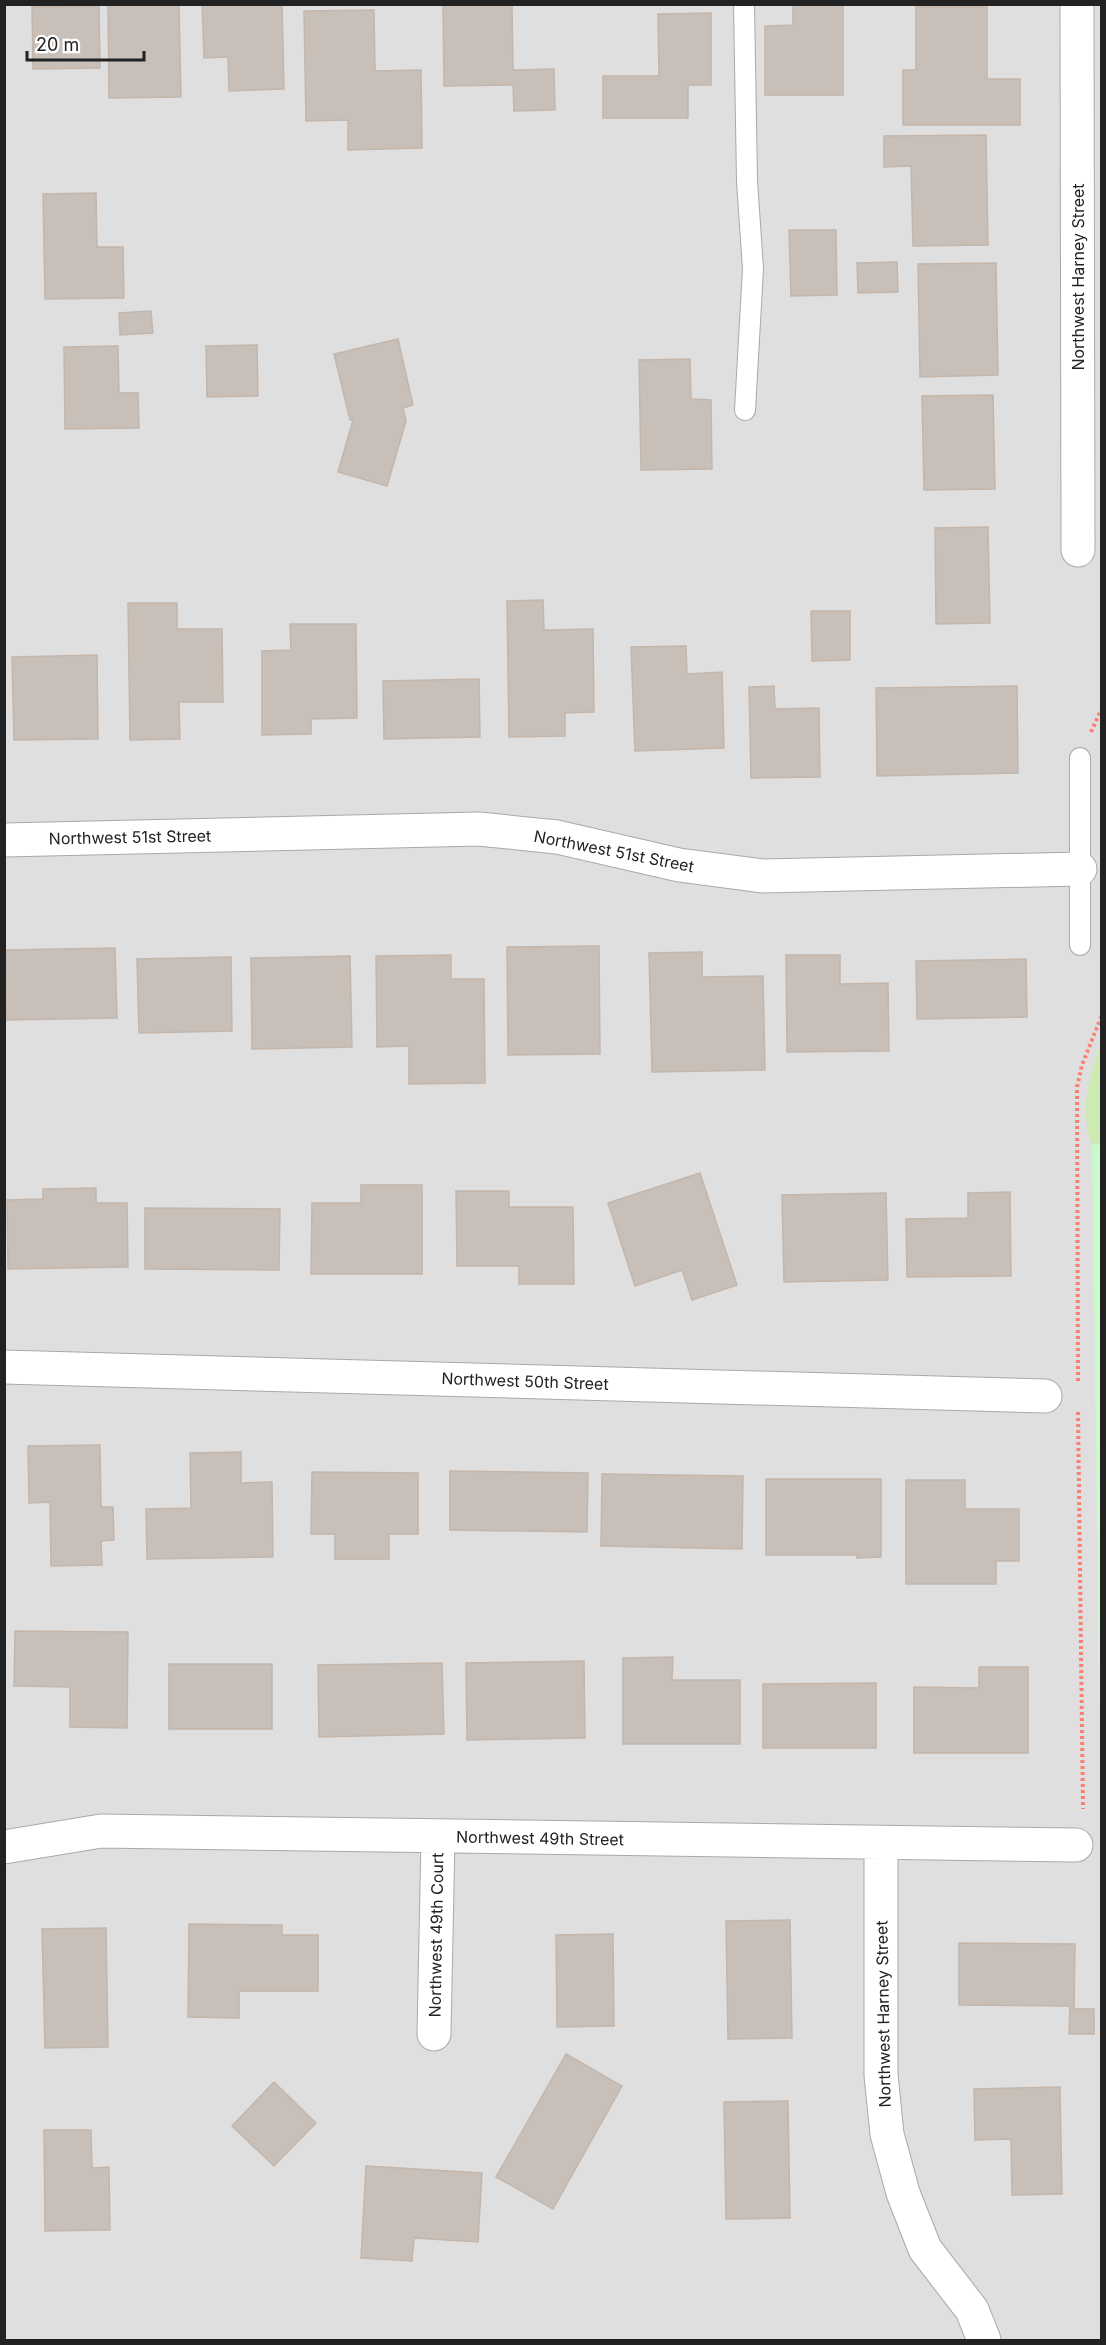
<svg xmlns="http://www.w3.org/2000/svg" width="1106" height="2345" font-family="Inter,sans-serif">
<rect width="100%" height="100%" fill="#f2efe9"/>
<path fill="#e0dfdf" d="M5,5h1096v2335h-1096z"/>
<path fill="#cdebb0" d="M1101,1043v101l-9,1c-13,-38 -3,-65 9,-102z"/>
<path fill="#c8facc" d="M1101,1144h1l-1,679 -9,-678z"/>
<path fill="#c7bfb8" stroke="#c4b6ab" stroke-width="1.5" d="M108,4h71l2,93 -72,1z
M202,4h80l2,85 -55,2 -1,-34 -24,1z
M443,4h69l1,66 41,-1 1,41 -41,1 -1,-26 -69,1z
M793,4h50v91h-78v-69l28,-1z
M99,6l1,62 -67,1 -1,-62z
M916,7h71v72h33v46h-117v-55h13z
M374,10l1,61 46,-1 1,78 -74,2v-30l-42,1 -2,-110z
M711,13v72h-23v33h-85v-42h56l-1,-62z
M986,135l2,110 -75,1 -2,-80 -27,1v-31z
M96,193l1,54h26l1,51 -79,1 -2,-105z
M789,230h47l1,65 -46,1z
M897,262l1,30 -40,1 -1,-30z
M996,263l2,112 -78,2 -2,-113z
M151,311l2,22 -33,2 -1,-22z
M398,339l15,66 -10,3 3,13 -19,65 -49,-14 15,-52h-3l-16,-66z
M257,345l1,51 -51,1 -1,-51z
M118,346l1,47h19l1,35 -74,1 -1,-82z
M690,359l1,40 20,1 1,69 -71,1 -2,-110z
M993,395l2,94 -71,1 -2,-94z
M988,527l2,96 -54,1 -1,-96z
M543,600l1,30 49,-1 1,83 -29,1v23l-56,1 -2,-136z
M128,603h49v26h45l1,73h-44l1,37 -50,1z
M811,611h39v49l-38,1z
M290,624h66l1,94 -46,1v15l-49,1v-84l29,-1z
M686,646l1,28 35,-2 2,76 -89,3 -4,-104z
M97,655l1,84 -84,1 -2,-83z
M479,679l1,58 -96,2 -1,-58z
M774,686l1,23 44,-1 1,69 -69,1 -2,-91z
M1017,686l1,87 -141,3 -1,-88z
M599,946l1,108 -92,1 -1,-108z
M115,948l2,70 -111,2 -1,-70z
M702,952v25l61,-1 2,94 -113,2 -3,-119z
M451,955v24h33l1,104 -76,1v-38l-32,1 -1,-91z
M786,955h54v29l48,-1 1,68 -102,1z
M350,956l2,91 -100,2 -1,-91z
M231,957l1,74 -93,2 -2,-74z
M1026,959l1,58 -110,2 -1,-58z
M700,1173l37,112 -45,15 -10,-30 -47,16 -27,-83z
M361,1185h61v89h-111l1,-71h49z
M96,1188v15h31l1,64 -120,2 -1,-69 36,-1v-10z
M456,1191h53v16h64l1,77h-55v-18h-62z
M1010,1192l1,84 -104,1 -1,-58 62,-1v-25z
M886,1193l2,87 -104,2 -2,-87z
M145,1208l135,1 -1,61 -134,-1z
M100,1445l1,62h12l1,33 -13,1 1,24 -51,1 -1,-64 -21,1 -1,-57z
M241,1452v31l31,-1 1,75 -126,2 -1,-50 45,-1 -1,-55z
M450,1471l138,2 -1,59 -137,-2z
M312,1472l106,1v61h-29v25h-54v-25h-24z
M602,1474l141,2 -1,73 -141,-3z
M766,1479h115v78l-24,1v-3h-91z
M906,1480h59v29h54v52h-23v23h-90z
M15,1631l113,1 -1,96 -57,-1v-40l-56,-1z
M673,1657l-1,23h68v64h-117v-86z
M584,1661l1,77 -118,2 -1,-77z
M442,1663l2,71 -125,3 -1,-72z
M169,1664h103v65h-103z
M979,1667h49v86h-114v-66l65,1z
M876,1683v65h-113v-64z
M790,1920l2,118 -64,1 -2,-118z
M189,1924l93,1v10h36v56h-79v27l-51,-1z
M106,1928l2,119 -63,1 -3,-119z
M613,1934l1,92 -57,1 -1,-92z
M959,1943l116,1 -1,65h20v25h-25l1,-28 -111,-1z
M566,2054l56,32 -69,123 -57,-32z
M274,2082l42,41 -42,43 -42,-40z
M1060,2087l2,107 -50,1 -1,-56 -36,1 -1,-51z
M788,2101l2,117 -64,1 -2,-117z
M44,2130h47l1,38 17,-1 1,63 -65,1z
M366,2166l116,7 -4,69 -64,-4 -2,23 -51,-3z"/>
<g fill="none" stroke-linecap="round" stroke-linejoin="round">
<g stroke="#a9a9a9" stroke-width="22">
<path id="service" d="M744,4l3,177 6,88 -8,141
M1080,758v187"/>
</g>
<g stroke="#a9a9a9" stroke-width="35">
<path id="minor" d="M1077,4l1,546
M4,840l475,-11 78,8 122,28 83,11 318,-7
M4,1367l1041,29
M881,1843v232l6,59 16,59 22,56 47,61 12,30
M4,1847l97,-16 975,14
M434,2034l4,-198"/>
</g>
<path stroke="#fa8072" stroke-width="4" stroke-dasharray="3 3" stroke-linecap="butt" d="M1091,732l11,-24
M1078,1381l-1,-294 5,-22 20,-50
M1078,1412l5,397"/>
<use href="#service" stroke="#fff" stroke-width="20"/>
<use href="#minor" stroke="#fff" stroke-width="33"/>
</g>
<g text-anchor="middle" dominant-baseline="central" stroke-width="6" stroke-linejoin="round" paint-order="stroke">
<g font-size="16" fill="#222" stroke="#fff">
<text transform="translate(1078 277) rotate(-90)">Northwest Harney Street</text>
<text transform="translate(130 837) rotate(-1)">Northwest 51st Street</text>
<text transform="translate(614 851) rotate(11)">Northwest 51st Street</text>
<text transform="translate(525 1381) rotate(2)">Northwest 50th Street</text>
<text transform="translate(540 1838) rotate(1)">Northwest 49th Street</text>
<text transform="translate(436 1935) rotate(-89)">Northwest 49th Court</text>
<text transform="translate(883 2014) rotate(-91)">Northwest Harney Street</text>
</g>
</g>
<rect width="1106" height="2345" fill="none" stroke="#222222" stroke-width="12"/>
<path d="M27 51v9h117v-9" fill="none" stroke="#222222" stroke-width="3"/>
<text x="36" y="51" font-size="18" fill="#222222" stroke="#ffffff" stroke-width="4.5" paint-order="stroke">20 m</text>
</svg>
